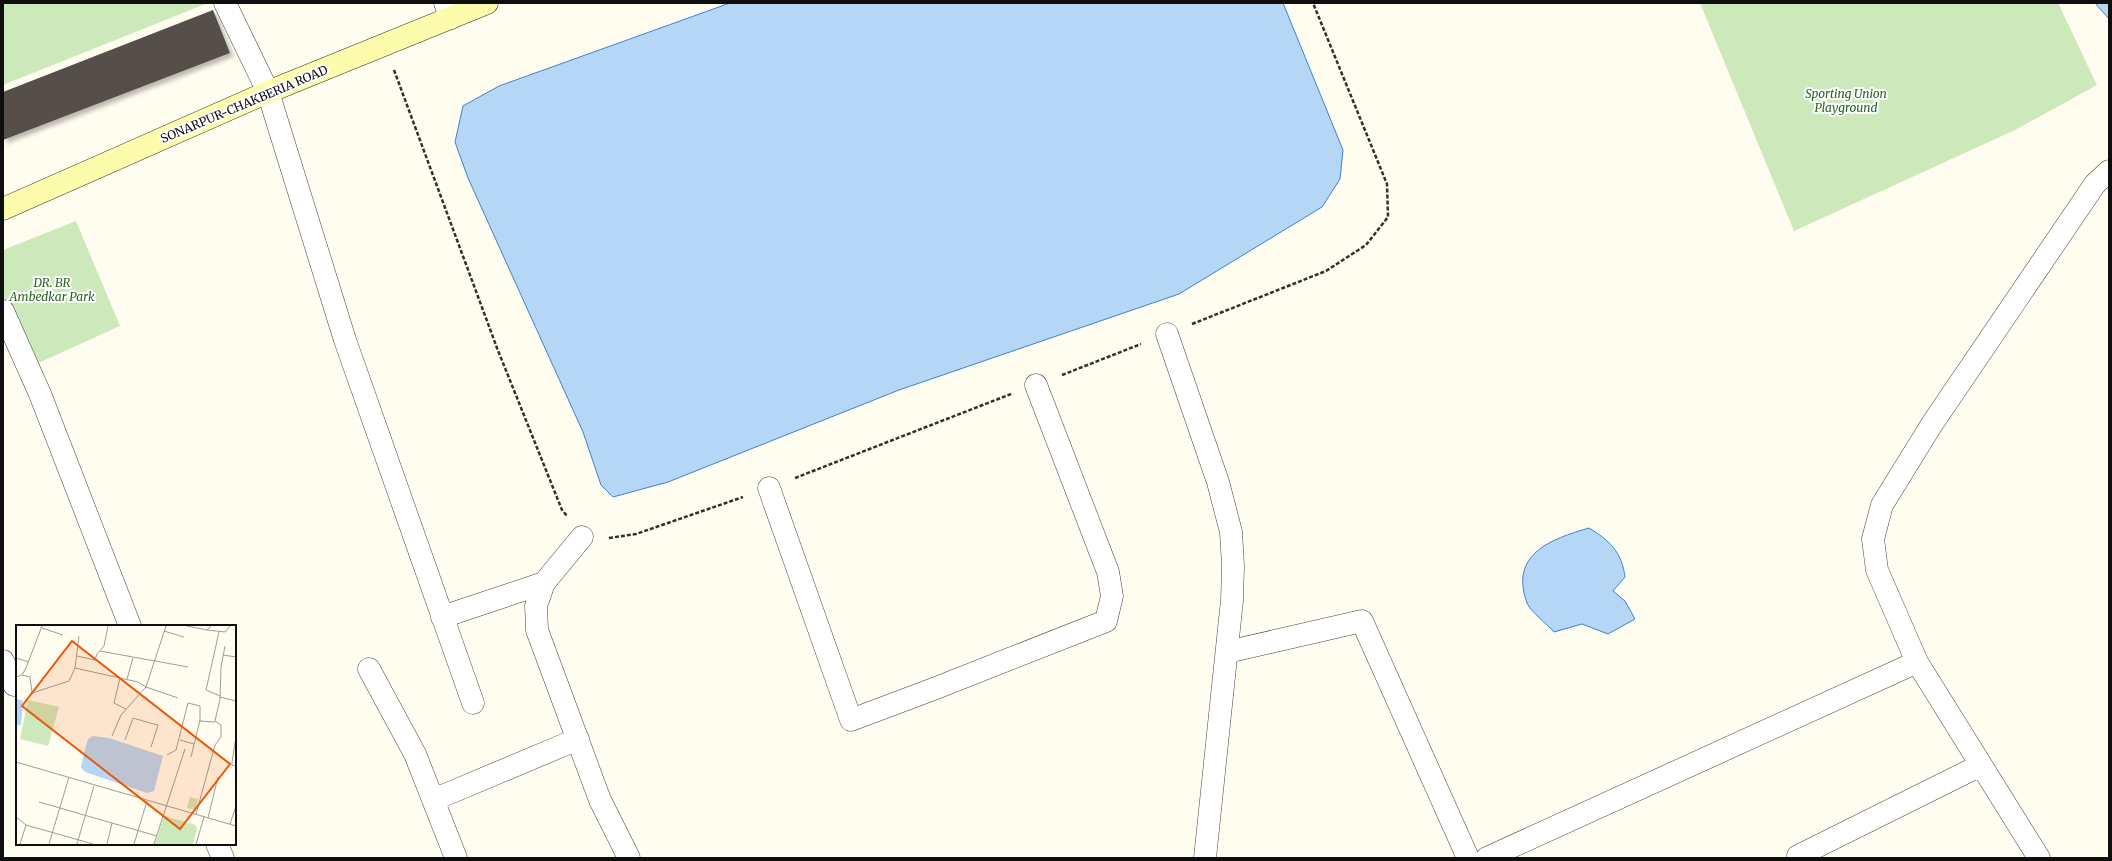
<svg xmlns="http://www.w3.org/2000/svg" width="2112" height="861" font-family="Merriweather,serif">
<defs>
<filter id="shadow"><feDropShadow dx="3.5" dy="3.5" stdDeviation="2" flood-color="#0004"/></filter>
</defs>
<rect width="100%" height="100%" fill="#fffdef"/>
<path fill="#cde8ba" d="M3,3h205l-205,82z
M1700,3h358l39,82 -82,45 -221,101z
M76,221l44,105 -86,39 -31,-66v-49z"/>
<path fill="#b5d6f4" stroke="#3e83c9" d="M730,3h553l60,147 -3,29 -18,28 -143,87 -280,96 -231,92 -55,15 -12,-12 -18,-53 -115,-254 -13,-36 8,-36 36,-20z
M2095,3h14v16z
M1589,528c20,12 33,24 36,49l-12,14 12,10 10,18 -27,15 -26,-10 -28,8c-6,-7 -24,-21 -27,-29 -18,-49 24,-64 62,-75z"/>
<path fill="#56504a" filter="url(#shadow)" d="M213,10l17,43 -227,87v-48z"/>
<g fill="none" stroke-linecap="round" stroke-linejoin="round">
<g stroke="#414141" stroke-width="23">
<path id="street" d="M225,3l43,89 77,248 128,363
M445,3l6,15
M3,311l37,83 90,232
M1167,334l51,148 13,50 2,34 -1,34 -27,258
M769,488l82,232 80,-30 175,-69 6,-25 -4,-24 -72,-187
M582,537l-38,46 -8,23 1,24 63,170 29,58
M442,617l102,-34
M1227,652l135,-31 106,237
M3,661l11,24
M369,669l46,85 41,104
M433,800l145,-61
M217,844l6,14
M1487,858l430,-196
M1799,858l-1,-2 183,-91
M2039,858l-122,-196 -40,-92 -4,-31 9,-34 50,-81 163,-240 14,-13"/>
</g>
<g stroke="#303030" stroke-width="23">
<path id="secondary" d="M3,209l265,-117 219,-89"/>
</g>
<path stroke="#303030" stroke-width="2.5" stroke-dasharray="4 2" stroke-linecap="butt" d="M394,70l103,278 65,162 5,6
M1192,324l134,-53 40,-26 22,-28 -1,-33 -74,-181
M1062,375l79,-31
M795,478l216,-84
M609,538l27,-4 107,-37"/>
<use href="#street" stroke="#fff" stroke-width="22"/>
<use href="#secondary" stroke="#fdfcac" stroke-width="22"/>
</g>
<g text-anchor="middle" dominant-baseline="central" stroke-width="4" stroke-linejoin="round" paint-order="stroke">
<g font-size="12" font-style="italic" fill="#276420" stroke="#fff">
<text x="1846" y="93">Sporting Union<tspan x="1846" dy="14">Playground</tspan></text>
<text x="52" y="282">DR. BR<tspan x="52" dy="14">Ambedkar Park</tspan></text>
</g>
<g font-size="12" fill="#0e0e0e" stroke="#fff">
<text transform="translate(244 104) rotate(-23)">SONARPUR-CHAKBERIA ROAD</text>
</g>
</g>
<g transform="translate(16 625)">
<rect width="220" height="220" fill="#fffdef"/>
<path d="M12,75l31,7 -11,39 -28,-7zM174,172l8,2 -2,11 -9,-2zM148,191l32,9 1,4 -4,15h-38z" fill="#cde8ba"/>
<path d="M1,74l6,2 -2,24h-5zM77,111l16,2 54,18 -9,35 -7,2 -62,-21 -4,-5 3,-14 4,-14z" fill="#b5d6f4"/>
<path fill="none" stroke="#9f9d95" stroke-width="1" d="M171,1l20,4 4,-4M26,3l21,7M191,5l18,2 5,-6M148,6l20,6M203,7l-13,58 14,6M84,26l88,16M207,30l13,2M61,31l18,4 2,-6 7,-8 4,-20M0,33l13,4M59,43l63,14 8,5 32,11M6,50l8,2 2,16 37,-12 6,-13 4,-32M0,52l6,-2 4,-7 16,-42M104,53l-6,25 12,6M111,54l6,-21M204,72l16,4M96,111l9,-21 25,-28 20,-61M220,112l-4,25v3l4,1M109,115l8,-22 17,5 8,2 -7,22M164,115l14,4M151,130l9,-5 12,-47 12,3v15l15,1M175,132l9,-37M0,137l220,64M23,177l118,34M180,189l19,-69 6,-8v-12l-6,-4 5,-22 1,-32 4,-21M0,192l10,8 -6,19M192,193l10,-41M214,199l6,-18M10,200l67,19M33,219l20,-67M61,219l17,-58M91,219l5,-21M118,219l13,-43M138,219l31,-95M180,219l8,-27"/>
<path fill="#e8590c" fill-opacity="0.15" stroke="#e8590c" stroke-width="2" d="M56,16l158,123 -50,65 -158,-123z"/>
<rect width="220" height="220" fill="none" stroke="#0e0e0e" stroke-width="2"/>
</g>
<rect width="2112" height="861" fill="none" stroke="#0e0e0e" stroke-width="8"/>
</svg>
